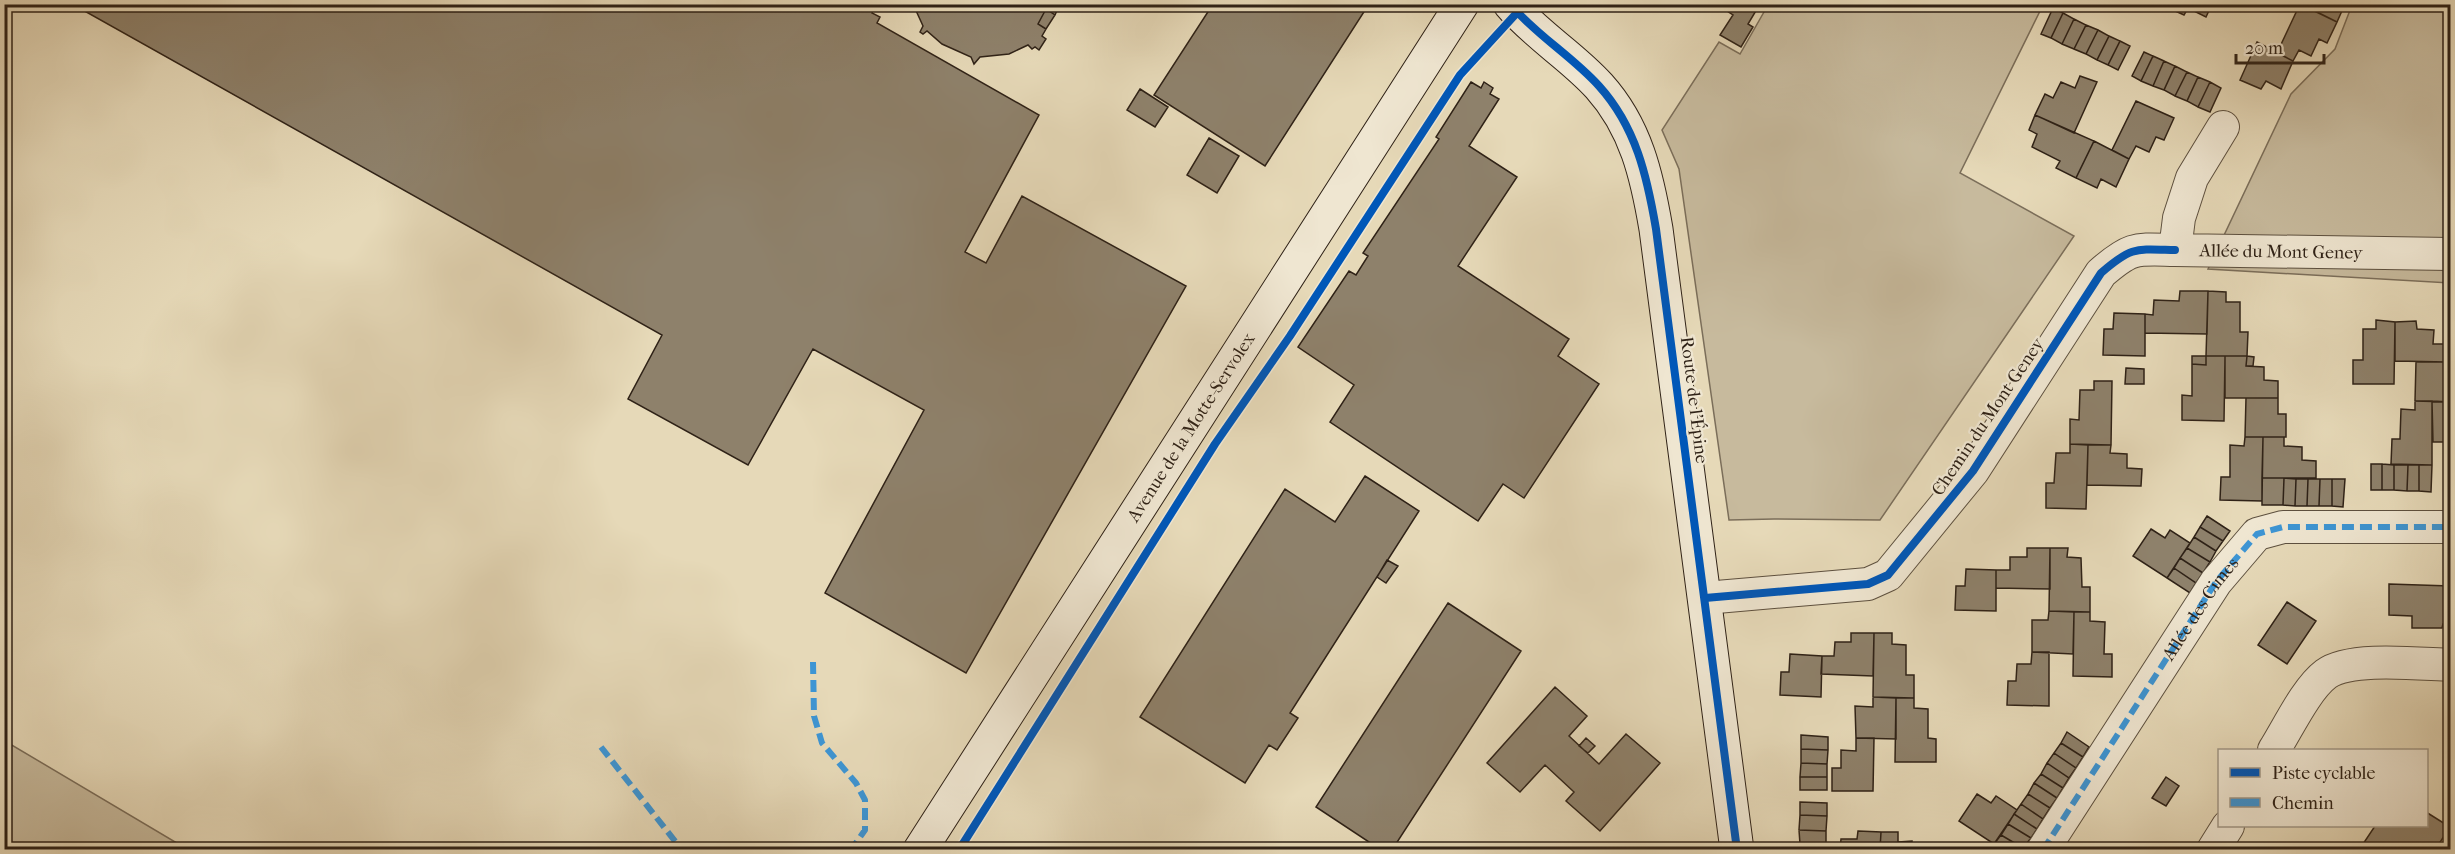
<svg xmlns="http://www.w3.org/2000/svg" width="2455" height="854" font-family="'IM FELL French Canon',serif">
<rect width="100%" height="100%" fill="#e6d9b8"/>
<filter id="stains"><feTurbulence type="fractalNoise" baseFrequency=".00333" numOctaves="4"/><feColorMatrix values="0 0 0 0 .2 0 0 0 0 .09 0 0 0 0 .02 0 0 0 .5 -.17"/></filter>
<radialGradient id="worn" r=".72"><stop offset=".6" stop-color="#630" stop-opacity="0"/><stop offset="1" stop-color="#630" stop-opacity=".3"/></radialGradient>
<path fill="#c7ba9d" stroke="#7b6e5a" stroke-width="1.5" d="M1768,5h275l-83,168 114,63 -194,284 -106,-1 -45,1 -50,-351 -17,-39 57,-88 21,12z
M2352,5h98v278l-242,-14 83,-175 44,-45z
M4,741h1l182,108h-182z"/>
<path fill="#8e816b" stroke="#2f2217" stroke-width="1.5" d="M72,4h805l-5,9 8,4 -3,6 162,92 -74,137 21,11 36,-67 164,90 -220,387 -141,-80 99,-183 -111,-61 -65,116 -120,-66 34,-64z
M913,4h147l-5,11 -9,-6 -8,15 8,5 -4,7 4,3 -7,11 -4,-3 -3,2 -4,-4 -19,9 -29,3 -6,7 -3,-7 -29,-13 -15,-13 -4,3 -3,-2 3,-6z
M1213,4h156l-104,162 -111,-71z
M1731,4h29l-12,20 5,3 -12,20 -21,-12 13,-20 -6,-4z
M2173,4h7l8,4 -4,7 -13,-6z
M2180,4h32l-6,13z
M2300,4l37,18 -10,21 -8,-4 -8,17 -12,-6 -6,11 -16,-8z
M2301,4h44l-8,18z
M2053,8l10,5 -12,25 -10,-4z
M1046,9l9,6 -9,14 -8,-5z
M2063,13l11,6 -12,25 -11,-6z
M2074,19l12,6 -12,24 -12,-5z
M2086,25l12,5 -12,24 -12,-5z
M2098,30l11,6 -12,24 -11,-6z
M2109,36l11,5 -12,24 -11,-5z
M2120,41l10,5 -12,24 -10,-5z
M2257,42l36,19 -12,28 -15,-8 -5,8 -21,-9z
M2144,52l9,4 -12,25 -9,-5z
M2153,56l11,5 -11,25 -12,-5z
M2164,61l11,5 -11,24 -11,-4z
M2175,66l12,6 -12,24 -11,-6z
M2187,72l11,5 -11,24 -12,-5z
M2080,76l17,6 -23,51 -39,-18 10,-21 8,4 8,-16 14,6z
M2198,77l12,5 -12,25 -11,-6z
M1471,82l10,6 3,-6 9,6 -3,6 9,5 -30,47 48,31 -59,89 111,73 -11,17 41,28 -75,114 -21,-14 -25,37 -148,-99 24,-37 -56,-38 51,-76 7,4 12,-19 -5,-3 76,-114 -3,-2z
M2210,82l11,6 -11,24 -12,-5z
M1140,89l28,18 -13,20 -28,-17z
M2136,101l38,17 -10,22 -8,-3 -7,15 -13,-6 -7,13 -17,-9z
M2035,115l59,26 -18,37 -20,-10 4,-7 -28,-14 5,-13 -8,-4z
M1209,138l30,18 -22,37 -30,-18z
M2094,141l35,18 -13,28 -15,-8 -4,9 -21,-10z
M2180,291h28l-1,43 -62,-1v-19l8,1 1,-15 25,1z
M2208,291l18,1v10h14v30h8l-1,24h-41z
M2114,313l31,1v42l-42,-1 1,-26h9z
M2376,320l19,2 -1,62h-41v-24h10v-31h13z
M2416,321l1,8 17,1 -1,14h15v18l-53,-1v-39z
M2192,356h14v9l-14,-1z
M2206,356h19l-1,65 -42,-1v-25l10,1v-32l14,1z
M2225,356h22l-1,10 18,1v13l14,1v17h-53z
M2247,356l7,1 -1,9h-7z
M2416,362h32l2,40 -35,-1z
M2126,368l18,1v15h-19z
M2094,381h18l-1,64 -41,-1v-25l9,1 1,-30h14z
M2246,398h32v16h8v23h-41z
M2415,401h17v64l-41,-1 1,-25h8l1,-30 14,1z
M2432,401l18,1v40h-17z
M2245,437h18l-1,64 -42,-1 1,-23h9v-32l14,1z
M2263,437h21v9l18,1v13l14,1v17h-54z
M2070,444l18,1 -2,64 -40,-1v-25h8l2,-30h14z
M2088,445h23l-1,8 17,1v14l15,1 -1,17 -54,-1z
M2371,464h11v26h-11z
M2382,464l12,1v25h-12z
M2394,465h14l-1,26 -13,-1z
M2408,465h11v26h-12z
M2419,465h13l-1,27 -12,-1z
M1365,476l54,35 -129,202 8,5 -21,32 -8,-5 -24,38 -105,-66 145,-228 50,33z
M2262,478h22l-1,27h-21z
M2284,478l12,1 -1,27 -12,-1z
M2296,479h12l-1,27h-12z
M2308,479h12l-1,27h-12z
M2320,479h12v27h-13z
M2332,479h13l-2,28 -11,-1z
M2207,516l23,15 -7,10 -23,-14z
M2200,527l23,14 -7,10 -22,-14z
M2151,529l14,9 5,-8 20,13 -23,35 -34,-22z
M2194,537l22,14 -6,11 -23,-14z
M2027,548h23v41l-54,-1v-18h14v-13h17z
M2050,548h18l-1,9 14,1 1,29h8v25l-41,-1z
M2187,548l23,14 -7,11 -23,-15z
M2180,558l23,15 -7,10 -22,-15z
M1387,560l11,6 -12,17 -9,-6z
M2174,568l22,15 -6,10 -23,-15z
M1966,569l30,1v41l-41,-1 1,-24h9z
M2389,584l61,2v38h-7l-1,4h-30v-12l-23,-1z
M2287,602l29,19 -29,43 -29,-19z
M1448,603l73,48 -129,199h-11l-65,-43z
M2049,611l25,1 -1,42 -41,-2v-32h16z
M2074,612h16v9l15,1 -1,32h8v23l-39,-1z
M1851,633h23l-1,43 -52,-2 1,-18h12l1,-14h16z
M1874,633h18v11l14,1v30h8v23l-41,-1z
M2032,652h17v54l-42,-1 1,-24h8l1,-17h14z
M1790,654l32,2 -1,41 -41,-2 1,-23h8z
M1555,687l32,29 -18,20 30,28 27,-30 34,29 -60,68 -34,-30 8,-9 -29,-27 -25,27 -33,-29z
M1873,697l23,1v41l-40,-1 -1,-32 18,1z
M1896,698h18v10l14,1v29l8,1v23h-41z
M2067,732l22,15 -6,10 -22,-14z
M1801,735l27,2v13l-27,-1z
M1586,738l9,8 -7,7 -9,-7z
M1856,738h18l-1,53h-41v-23h9v-18l15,1z
M2061,743l22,14 -7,11 -22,-15z
M1801,749l27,1 -1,14 -26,-1z
M2054,753l22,15 -7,10 -22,-15z
M1801,763l26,1v13h-27z
M2047,763l22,15 -6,10 -22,-14z
M2041,774l22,14 -6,10 -23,-15z
M1800,777h27v13h-27z
M2166,777l13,9 -13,20 -14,-8z
M2034,783l23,15 -7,10 -22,-14z
M1977,794l14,9 5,-7 21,14 -23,34 -35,-23z
M2028,794l22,14 -7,11 -22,-15z
M1800,802l27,1v13l-27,-1z
M2021,804l22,15 -6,10 -23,-15z
M2426,812l24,15 -15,23h-76l16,-24h51z
M2014,814l23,15 -6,9 -23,-14z
M1800,815l27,1 -1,15 -27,-1z
M2008,824l23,14 -8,10 -22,-13z
M1799,830l27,1v14l-26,-1z
M1858,831l23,1 -1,18h-40l1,-11h16z
M1881,832h17v10l14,-1v9h-32z
M2001,835l22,13v2h-20l-9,-6z
M1800,844l26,1v5h-27z"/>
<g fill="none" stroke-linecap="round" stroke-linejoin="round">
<g stroke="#5d503f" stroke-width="34">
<g id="street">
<path id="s1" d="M2223,127l-31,51 -13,40 -4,32 275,4"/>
<path d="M1705,598l163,-14 20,-9 85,-104 128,-198c31,-27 35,-24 74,-23"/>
<path d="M2274,750c14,-22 32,-61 52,-76 24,-18 94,-10 124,-9"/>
<path id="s2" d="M2043,850l173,-268 41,-48 26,-7h167"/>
<path d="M2213,850l15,-24"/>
</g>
</g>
<g stroke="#2f2217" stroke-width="35">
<g id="secondary">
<path d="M1510,4c26,31 62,52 89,82 37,41 48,90 57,143l81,621"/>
<path id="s3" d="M920,850l542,-846"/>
</g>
</g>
<use href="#street" stroke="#efe6d1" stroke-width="32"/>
<use href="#secondary" stroke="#efe6d1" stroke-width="33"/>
<path stroke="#3d95d4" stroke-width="6" stroke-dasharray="12 6" stroke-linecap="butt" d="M813,662l1,54 8,27 34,40 9,17v30l-14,20
M601,747l81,103
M2043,850l173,-268 41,-48 26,-7h167"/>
<g stroke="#efe6d1" stroke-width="11">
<path id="cycleway" d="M1510,4c26,31 62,52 89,82 37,41 48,90 57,143l81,621
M1705,598l163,-14 20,-9 85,-104 128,-198c31,-27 35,-24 74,-23
M959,850l256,-406 75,-108 170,-261 65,-71"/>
</g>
<use href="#cycleway" stroke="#0057b8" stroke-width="8"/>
</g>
<g text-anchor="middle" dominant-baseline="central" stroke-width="4.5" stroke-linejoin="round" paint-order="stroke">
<g font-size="18" fill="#2f2217" stroke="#efe6d1">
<text stroke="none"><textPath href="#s1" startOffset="240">Allée du Mont Geney</textPath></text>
<text transform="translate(1694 400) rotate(83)">Route de l'Épine</text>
<text transform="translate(1988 417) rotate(-56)">Chemin du Mont Geney</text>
<text stroke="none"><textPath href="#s3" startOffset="502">Avenue de la Motte-Servolex</textPath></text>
<text stroke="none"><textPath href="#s2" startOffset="288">Allée des Cimes</textPath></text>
</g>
</g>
<rect width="2455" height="854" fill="none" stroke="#e6d9b8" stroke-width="24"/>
<rect x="6" y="6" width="2443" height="842" fill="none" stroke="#2f2217" stroke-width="3"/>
<rect x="12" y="12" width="2431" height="830" fill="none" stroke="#2f2217" stroke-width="1.5"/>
<rect x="2218" y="749" width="210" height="78" fill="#efe6d1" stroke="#a29887" stroke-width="1.5"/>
<rect x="2230" y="768" width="30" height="9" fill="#0057b8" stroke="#a29887" stroke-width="1.5"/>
<text x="2272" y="779" font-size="18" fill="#2f2217">Piste cyclable</text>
<rect x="2230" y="798" width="30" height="9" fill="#3d95d4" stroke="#a29887" stroke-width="1.5"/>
<text x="2272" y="809" font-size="18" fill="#2f2217">Chemin</text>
<path d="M2236 54v9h88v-9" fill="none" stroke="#2f2217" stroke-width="3"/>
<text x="2245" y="54" font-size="18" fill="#2f2217" stroke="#efe6d1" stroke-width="4.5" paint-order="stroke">20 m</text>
<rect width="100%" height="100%" filter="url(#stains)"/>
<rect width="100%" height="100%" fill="url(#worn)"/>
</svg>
